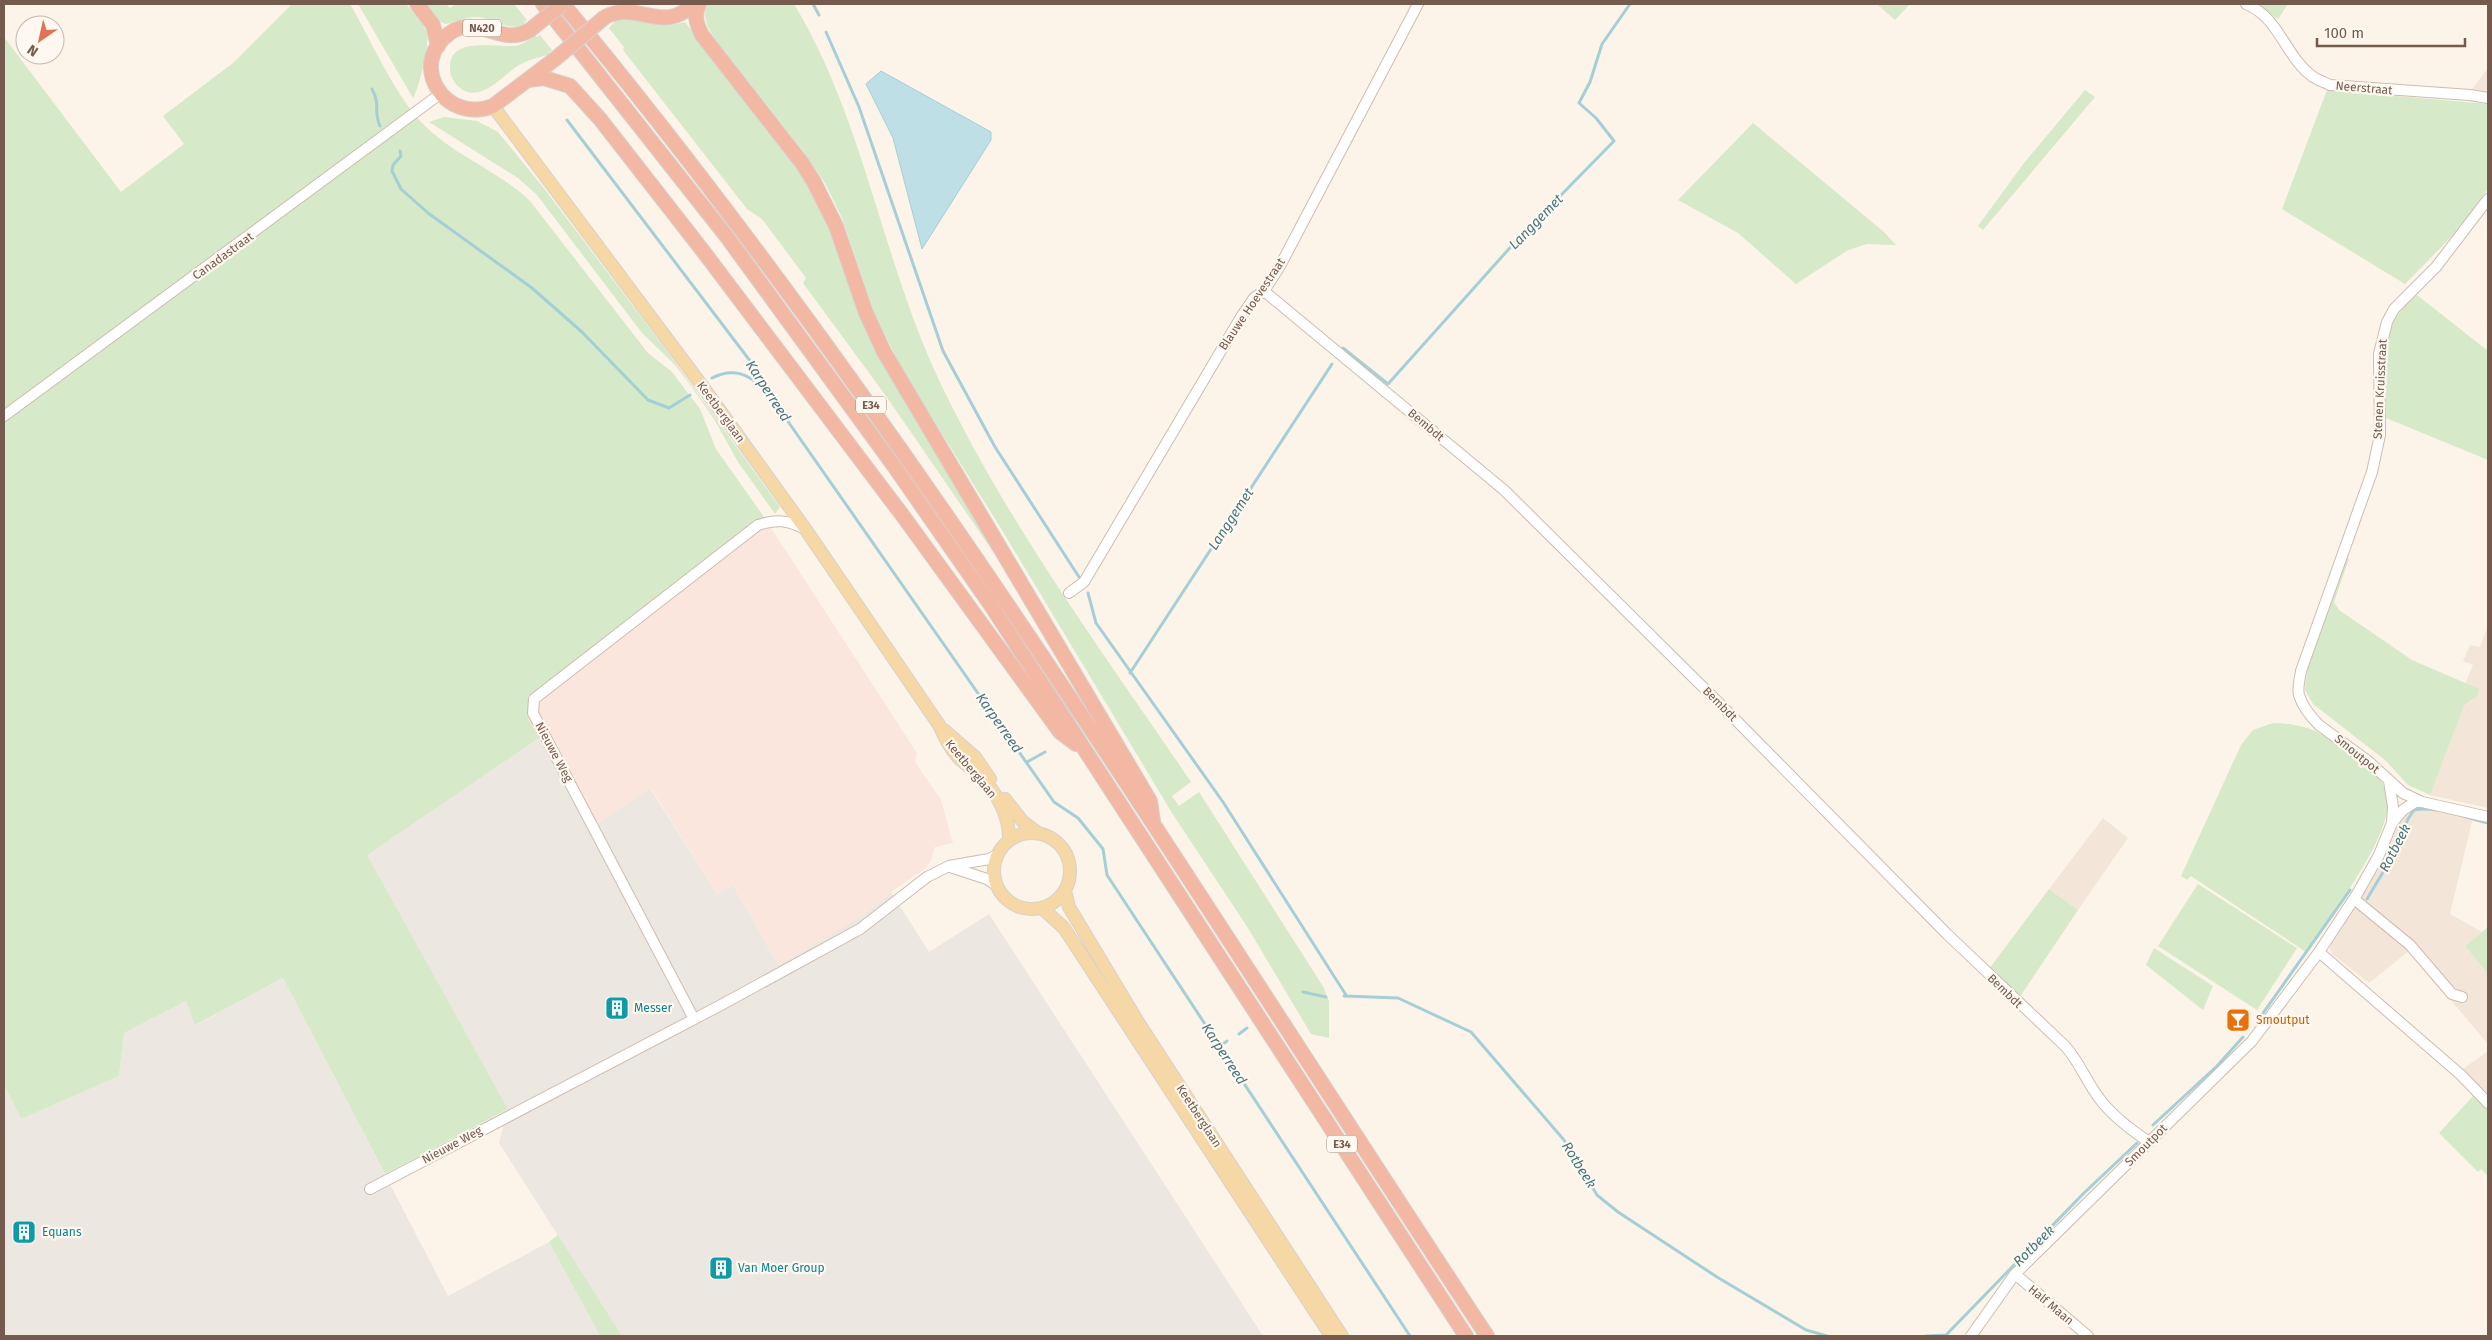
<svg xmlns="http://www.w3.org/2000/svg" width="2492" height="1340" font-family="'Fira Sans',sans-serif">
<rect width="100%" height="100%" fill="#fcf4e9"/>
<path fill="#f3e6d8" d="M2488,68v24l-16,-3z
M2488,625v183l-58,-13 34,-89 8,-5 6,-12 -13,-5 8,-19 -10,-4 7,-16 10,2z
M2413,805l60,12 -23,97 32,18 -17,14 23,28v70l-79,-93 -40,32 -37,-29 -2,-6 1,-6 40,-62 34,-68z
M2103,818l25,20 -50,72 -29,-21z
M2488,1051v46l-25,-28z"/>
<path fill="#fbe6de" d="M764,517l153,236 -2,9 26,38 12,43 -18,4 -4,14 -5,7 -35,24 -27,23 -86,50 -45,-80 -16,9 -66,-106 -63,42 -60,-111 -1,-22z"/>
<path fill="#ede7e2" d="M539,738l49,92 62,-42 67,106 16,-9 45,80 86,-50 27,-23 38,60 60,-38 274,422h-641l-123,-193 9,-34 -142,-254z
M283,978l165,318 101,-54 51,94h-596v-251l17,34 98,-43 5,-43 62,-32 10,24z"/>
<path fill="#d6e9c8" d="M292,4h58c21,36 45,92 74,121 31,31 75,46 106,76l118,152 24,19 28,37 16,40 48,68 -236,180v22l11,19 -172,117 141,254 -123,65 -102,-196 -88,47 -9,-24 -62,32 -5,43 -98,43 -17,-34v-1048l117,155 63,-48 -21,-28 70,-53z
M358,4h48c8,9 17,18 21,29 3,10 -8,56 -14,65z
M423,4h23l4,4 6,-4h58l13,16 -3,3 1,2c-18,7 -32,-8 -49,-8 -12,0 -21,5 -31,7l-9,-5z
M707,4h87c70,116 87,252 144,374 68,144 164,273 253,404l-19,14 7,10 20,-14 125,196 5,13v37l-18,-4 -63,-106 -76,-115 -167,-278 -102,-164 -28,-56 -33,-97 -17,-35 -22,-32 -90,-115c-7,-12 -10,-19 -6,-32z
M1877,4h33l-15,16z
M2257,4h31l-10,15z
M628,17c21,6 36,11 57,5l108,139 17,26 14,26 23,62 169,310 -130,-189 -83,-113 3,-5 -44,-59 -15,-10 -124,-159 1,-3 -15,-19c8,-8 4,-9 19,-11z
M535,35l2,2 3,-2 12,15 -3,2 1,2c-9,3 -20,5 -29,10 -17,9 -41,42 -62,23 -5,-4 -8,-10 -9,-16 -3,-38 48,-21 69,-26 6,-2 11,-6 16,-10z
M2085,90l10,7 -112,133 -5,-4 46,-63z
M2327,90l161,14v84l-29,41 -54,55 -123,-75z
M444,117l33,4 21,11 45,55 121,160 116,160 -5,7 -37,-52 -24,-43 -23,-33 -16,-21 -33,-32 -105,-138 -19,-17 -89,-56z
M1753,123l131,109 12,13 -29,-1 -19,6 -52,34 -58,-51 -60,-33z
M2417,295l71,56v109l-102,-42c-5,-46 -10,-92 31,-123z
M2345,557l4,2 -15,43 5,8 73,50 67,29 -2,7 -13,10 -34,89 -22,-10 -23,-25 -72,-56 -8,-14 3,-26z
M2273,723c37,1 51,11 79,32 15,11 30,21 35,40 10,35 -60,126 -81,157l-115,-76 -4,4 -6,-4 60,-131 12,-15z
M2198,884l99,64 -40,62 -99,-64z
M2049,889l29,21 -59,88 -30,-29z
M2488,927v47l-23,-28z
M2154,948l59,38 -10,24 -57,-45z
M2474,1095l14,14v67l-7,-7 -3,3 -39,-39z
M558,1235l64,101h-22l-51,-94z"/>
<path fill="#bedfe5" stroke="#a5cfd6" d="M881,71l110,61v8l-69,109 -29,-111 -27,-54z"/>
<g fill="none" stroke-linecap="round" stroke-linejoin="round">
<path stroke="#a5cfd6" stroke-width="3" d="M813,4l6,11
M826,32l33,75 84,244 52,96 84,130
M372,89c9,16 1,22 8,37
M567,120l190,250 9,20 288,412 24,16 25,31 4,26 303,461
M400,151l1,5 -8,9 -1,6 9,18 27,24 104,75 50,44 66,68 21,8 21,-13
M1343,348l45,36 128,-143 98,-100 -18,-23 -17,-15 11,-21 12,-38 28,-40
M712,378c21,-11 35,-4 52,10
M1088,593l8,30 127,179 123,193
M1130,673l202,-309
M1027,762l18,-10
M2367,899l25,-42 16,-38 6,-9c22,-5 53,8 74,13
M1303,992l23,5
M1344,996l54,2 73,34 93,108 33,55 21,17 99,65 89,53 21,6
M2261,1016l89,-126
M1239,1034l8,-6
M1220,1046l7,-5
M2153,1125l64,-59 26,-29
M1926,1336l20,-1 138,-142 53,-50"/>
<g stroke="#cdbcb0" stroke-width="12">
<path id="minor" d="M2246,4c33,13 39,52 66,72 5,4 12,6 18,9l140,10 18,3
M1264,291l240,199 213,211 230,233 118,112c14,15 21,35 34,52 13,18 32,32 50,44
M4,416l436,-322
M1069,593l15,-11 157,-265 13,-19 10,-7 16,-25 138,-262
M2389,781l4,26 -1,16
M2422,802l-19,-9 -35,-32 -49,-36c-8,-8 -17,-20 -20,-30 -2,-7 1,-17 2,-24l71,-199 8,-37 -1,-81 8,-32 7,-13 42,-42 52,-68
M950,867l37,12 10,7
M2354,899l56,46 42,49 10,3
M2319,952l142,123 27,28
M694,1019l-161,-306 1,-14 224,-174c19,-6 29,-5 47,4
M370,1189l351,-184 139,-76 67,-52 22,-11 40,-7 8,-4
M2015,1274l73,62
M1971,1336l44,-62 237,-233 67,-89 38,-58 22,-39 13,-32 11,-13 12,-8h7l66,15"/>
</g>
<g stroke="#d8d1cd" stroke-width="14">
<path id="major" d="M493,106l207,277 106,147 133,195c5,11 9,20 17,30 7,8 16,13 23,20 18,17 31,42 30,65
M944,730l31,27 15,22
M1005,799l18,23 15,11
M994 871a38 38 0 1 1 76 0a38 38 0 1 1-76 0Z
M1065,891l4,16 69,115 204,314
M1042,908l22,20 267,408"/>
</g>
<g stroke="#d8d1cd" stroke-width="16">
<path id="highway" d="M417,4l16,21 5,21
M543,4l184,233 167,229 96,138 476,732
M563,4c346,417 626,881 924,1332
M699,4c-5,12 -3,19 3,31l100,128 12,19 22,44 30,87 18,39 266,449 3,20
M605,17c33,-17 59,18 88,-13
M530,30c-29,18 -51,-17 -80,3 -43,30 -6,92 43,73l62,-47
M528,80l16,-2 26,8 30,33 103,132 200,265 157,216 16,12"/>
</g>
<use href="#minor" stroke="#fff" stroke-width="10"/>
<use href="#major" stroke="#f6d7a6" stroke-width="12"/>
<use href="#highway" stroke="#f2b8a4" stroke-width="14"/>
<g stroke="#d8d1cd" stroke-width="16" stroke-linecap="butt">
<path id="highway-bridge" d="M530,30l32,-26
M555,59l50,-42"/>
</g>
<use href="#highway-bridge" stroke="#f2b8a4" stroke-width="14"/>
</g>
<defs>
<g id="building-square" transform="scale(1.25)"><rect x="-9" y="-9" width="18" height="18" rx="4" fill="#0f9aa8" stroke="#fef8f0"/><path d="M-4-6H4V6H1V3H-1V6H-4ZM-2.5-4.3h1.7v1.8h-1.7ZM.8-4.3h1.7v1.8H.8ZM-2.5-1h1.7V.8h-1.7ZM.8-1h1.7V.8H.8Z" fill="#fff"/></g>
<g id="bar-square" transform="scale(1.25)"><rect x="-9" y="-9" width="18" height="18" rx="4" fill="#e8710a" stroke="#fef8f0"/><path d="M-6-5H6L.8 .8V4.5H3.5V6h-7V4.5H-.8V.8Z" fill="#fff"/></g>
</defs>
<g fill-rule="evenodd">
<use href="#building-square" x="617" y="1008"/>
<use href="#bar-square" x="2238" y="1020"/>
<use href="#building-square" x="24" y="1232"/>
<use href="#building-square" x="721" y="1268"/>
</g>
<g text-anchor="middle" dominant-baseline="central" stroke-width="4.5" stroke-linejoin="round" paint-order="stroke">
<g fill="#fef8f0" stroke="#9e8a7f" stroke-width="1">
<rect x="463" y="19.5" width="38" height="17" rx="4"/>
<rect x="856" y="396.5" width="30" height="17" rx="4"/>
<rect x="1327" y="1135.5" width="30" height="17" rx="4"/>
</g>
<g font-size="11" font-weight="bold" fill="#755b4e">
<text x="482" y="28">N420</text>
<text x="871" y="405">E34</text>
<text x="1342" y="1144">E34</text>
</g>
<g font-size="12" fill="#755b4e" stroke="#fef8f0">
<text transform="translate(2364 88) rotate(5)">Neerstraat</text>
<text transform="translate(223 256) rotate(-36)">Canadastraat</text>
<text transform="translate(1252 304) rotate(-56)">Blauwe Hoevestraat</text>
<text transform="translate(2380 389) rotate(-87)">Stenen Kruisstraat</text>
<text transform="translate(721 412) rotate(54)">Keetberglaan</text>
<text transform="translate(1426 425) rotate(40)">Bembdt</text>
<text transform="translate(1720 704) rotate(45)">Bembdt</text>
<text transform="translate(554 752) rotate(62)">Nieuwe Weg</text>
<text transform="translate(2357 754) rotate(39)">Smoutpot</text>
<text transform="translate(971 769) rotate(50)">Keetberglaan</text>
<text transform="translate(2005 991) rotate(44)">Bembdt</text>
<text transform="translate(1199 1116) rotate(57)">Keetberglaan</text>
<text transform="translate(452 1145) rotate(-28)">Nieuwe Weg</text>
<text transform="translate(2146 1145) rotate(-45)">Smoutpot</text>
<text transform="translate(2051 1305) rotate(40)">Half Maan</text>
</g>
<g font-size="12" fill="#0d838f" stroke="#fef8f0" text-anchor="start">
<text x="634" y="1008">Messer</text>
<text x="42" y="1232">Equans</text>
<text x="738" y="1268">Van Moer Group</text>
</g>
<g font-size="12" fill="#c56008" stroke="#fef8f0" text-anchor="start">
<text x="2256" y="1020">Smoutput</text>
</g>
<g font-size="14" font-style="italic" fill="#457780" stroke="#fef8f0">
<text transform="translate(1536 222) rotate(-46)">Langgemet</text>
<text transform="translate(768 391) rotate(57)">Karperreed</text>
<text transform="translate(1231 519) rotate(-57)">Langgemet</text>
<text transform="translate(999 723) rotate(55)">Karperreed</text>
<text transform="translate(2395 848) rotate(-63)">Rotbeek</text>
<text transform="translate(1224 1054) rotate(57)">Karperreed</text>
<text transform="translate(1579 1165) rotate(58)">Rotbeek</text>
<text transform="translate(2034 1246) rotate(-45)">Rotbeek</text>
</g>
</g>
<rect width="2492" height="1340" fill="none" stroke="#755b4e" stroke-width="10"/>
<g transform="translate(40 40) rotate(214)"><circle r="24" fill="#fef8f0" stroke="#c7b9af"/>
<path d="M0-4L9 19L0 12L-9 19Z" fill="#de7356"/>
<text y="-8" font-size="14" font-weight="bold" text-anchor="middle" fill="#755b4e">N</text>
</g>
<path d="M2317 38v8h148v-8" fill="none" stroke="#755b4e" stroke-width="2.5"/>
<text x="2324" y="38" font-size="15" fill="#755b4e" stroke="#fef8f0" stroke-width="4" paint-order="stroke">100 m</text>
</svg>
